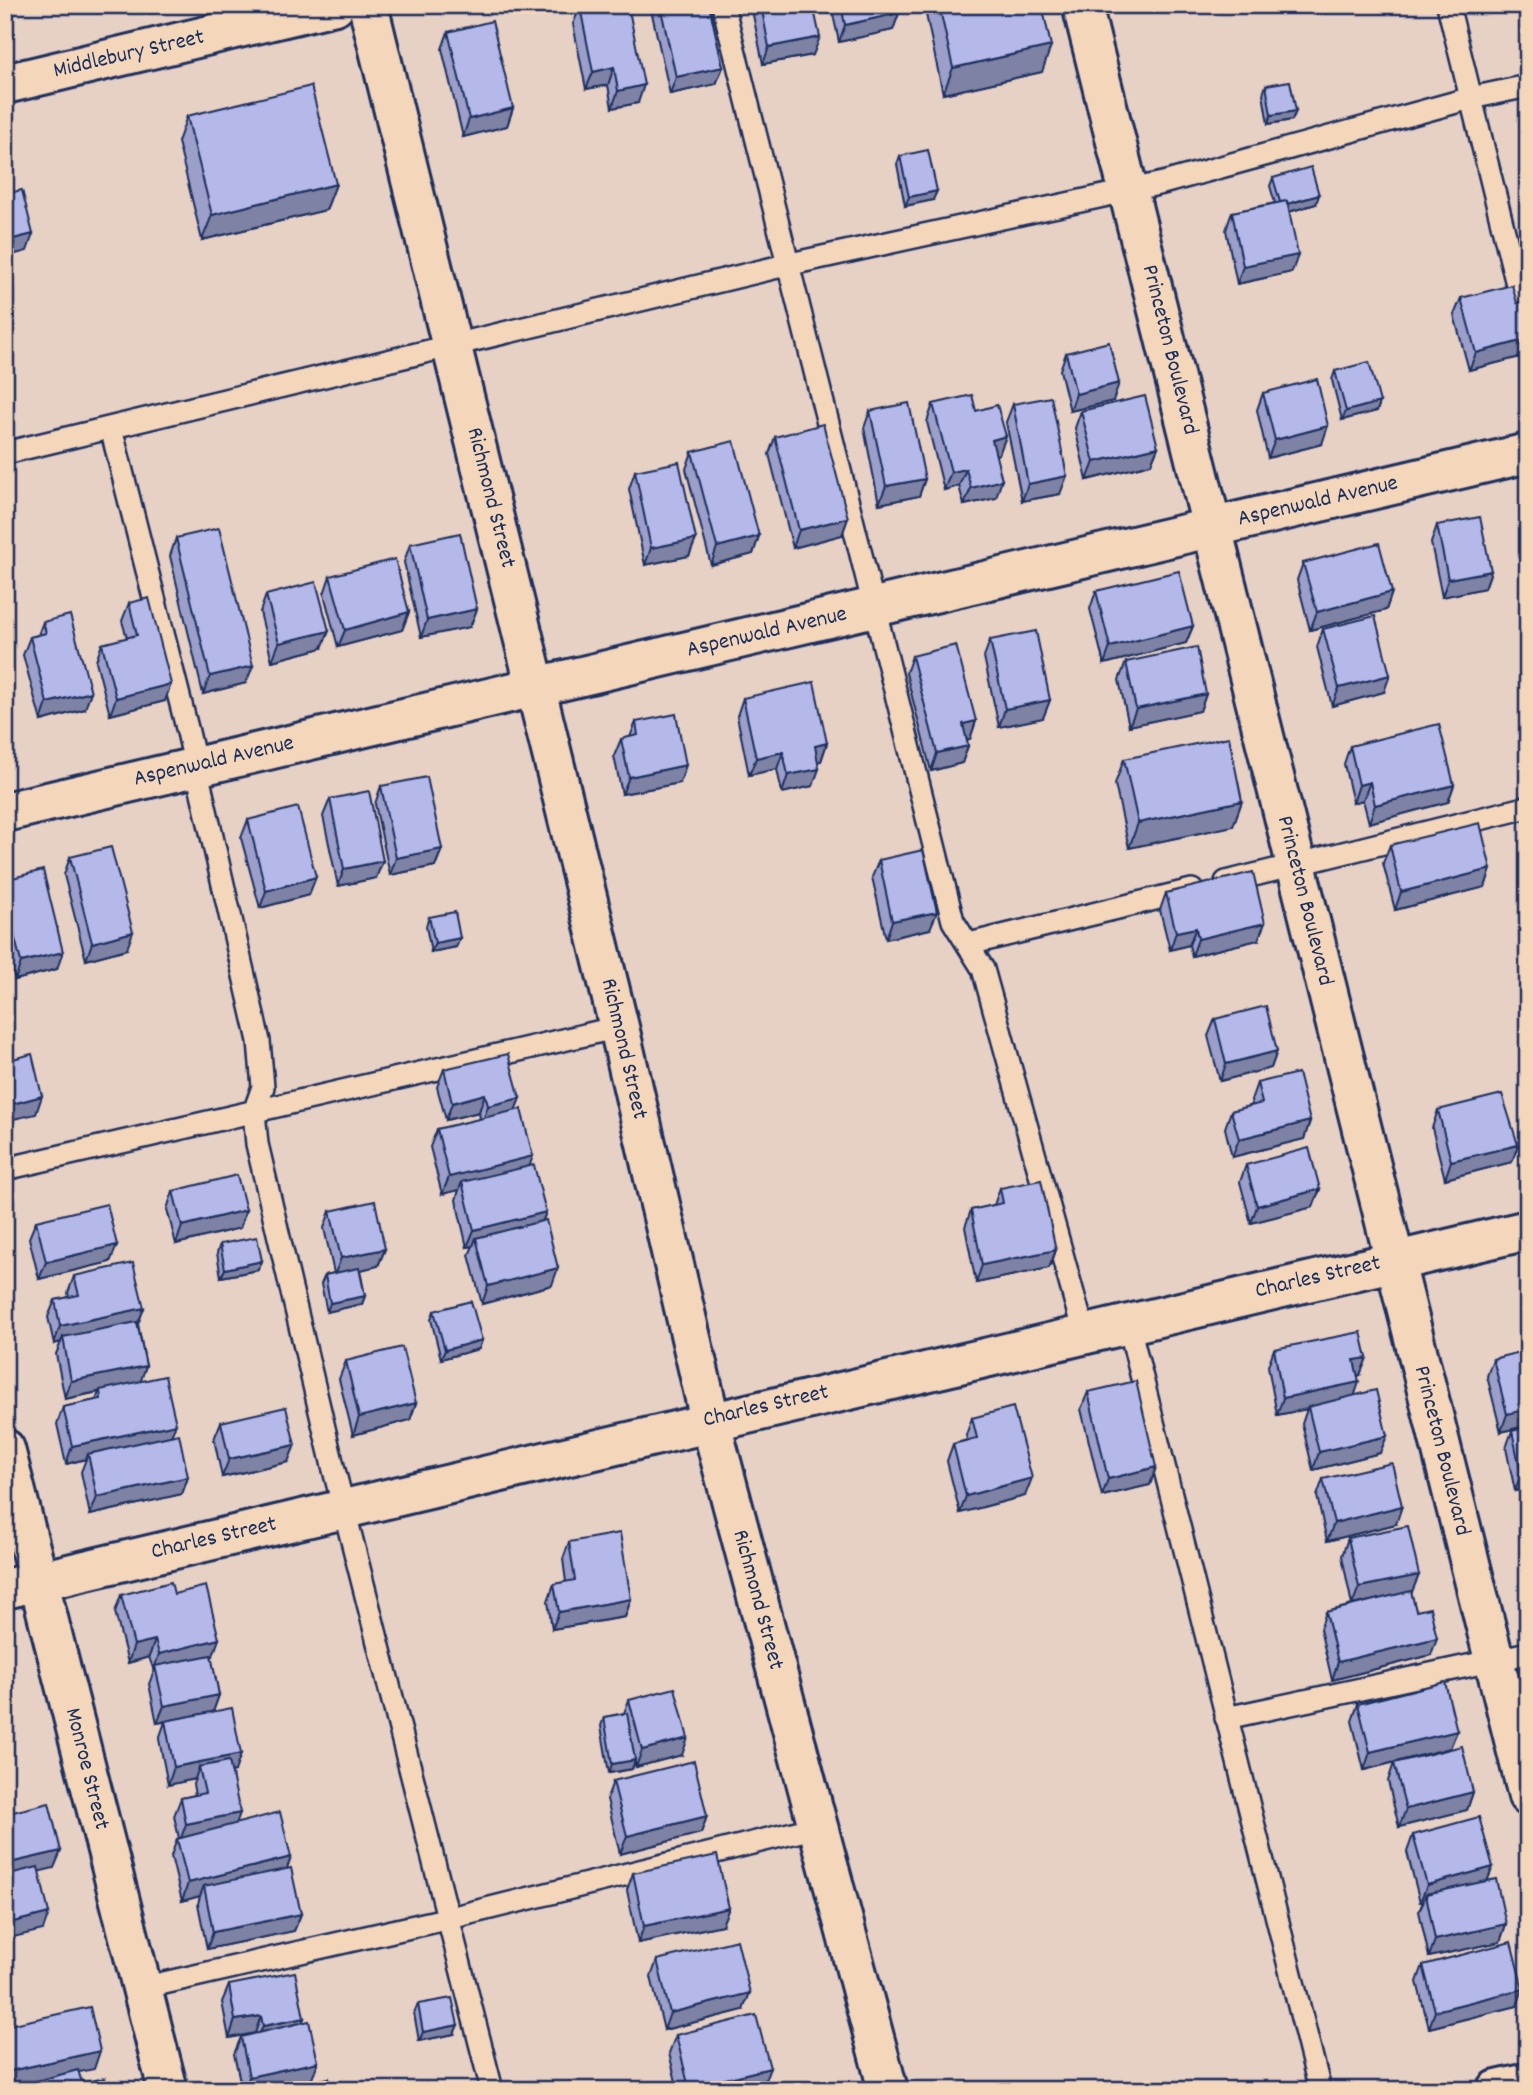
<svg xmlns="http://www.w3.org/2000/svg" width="1533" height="2095" font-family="Dekko,sans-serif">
<rect width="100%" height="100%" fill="#e7d0c4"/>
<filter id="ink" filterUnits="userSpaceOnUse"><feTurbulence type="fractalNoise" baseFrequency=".0143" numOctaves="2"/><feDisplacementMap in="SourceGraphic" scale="14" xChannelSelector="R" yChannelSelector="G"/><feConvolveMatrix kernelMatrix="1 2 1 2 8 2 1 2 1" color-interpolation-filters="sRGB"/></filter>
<g filter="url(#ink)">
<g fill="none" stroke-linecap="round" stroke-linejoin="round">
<g stroke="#1b2f5e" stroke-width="26">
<path id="service" d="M723,5l230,916 30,48 101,364
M1448,5l80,324
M111,428l77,304 71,309 4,46 -9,25 3,32 76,322 159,624
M5,453l781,-188 377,-82 308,-85 57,-12
M1226,882l302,-75
M969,944l223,-54
M5,1169l614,-142
M1128,1322l192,768
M1226,1718l302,-65
M142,1988l308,-70 367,-91"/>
</g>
<g stroke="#1b2f5e" stroke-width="44">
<path id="minor" d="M1082,5l446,1791
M5,812l1523,-359
M5,1449l163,641
M5,1589l1523,-359
M1497,2090l31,-7"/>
</g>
<g stroke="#1b2f5e" stroke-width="44">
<path id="tertiary" d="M368,5l251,1022 91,393 178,670
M5,84l330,-79"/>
</g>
<use href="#service" stroke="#f4d6ba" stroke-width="21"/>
<use href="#minor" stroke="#f4d6ba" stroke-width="38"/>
<use href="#tertiary" stroke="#f4d6ba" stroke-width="38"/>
</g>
<path fill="#9b9fc9" stroke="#1b2f5e" stroke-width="2" d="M650,5h59l14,62 -7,17 -46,10z
M751,5h62v50l-50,9z
M831,5h67l1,8 -6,17 -54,12z
M924,5h118v67l-99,22z
M580,7l58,96 -26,5 -4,-23 -22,4 -13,-65z
M448,32l65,76 -6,18 -44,11 -21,-88z
M1266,85l30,26 -4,9 -24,4 -5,-30z
M187,116l149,68 -10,26 -124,30 -24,-98z
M900,156l33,44 -28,6 -8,-42z
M1273,178l43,26 -27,8 3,60 -55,12 -11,-54 6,-18 43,-9 -5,-17z
M1461,298l56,5 11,-3v55l-59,15 -15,-55z
M1066,353l47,48 -43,10 -10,-41z
M1335,371l45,31 -3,9 -35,9 -10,-40z
M1263,393l59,51 -54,14 -11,-48z
M933,404l43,7 30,25 -7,18 -4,1 1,43 -32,7 -5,-19 -15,4 -17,-68z
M1013,404l47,90 -38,7 -16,-79z
M870,411l55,68 -6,17 -40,8 -15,-76z
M1081,411l77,36 -7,17 -64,16 -12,-52z
M775,437l73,81 -6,17 -49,13 -24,-94z
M692,452l67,84 -6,18 -42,11 -25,-96z
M635,471l61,68 -7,17 -44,9 -16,-76z
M1437,525l54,46 -6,17 -43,9 -11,-54z
M176,538l70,145 -43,11 -33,-138z
M410,544l67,65 -7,18 -49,10 -17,-75z
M1303,563l89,29 -6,18 -76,20 -13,-50z
M330,576l79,36 -7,18 -64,17 -14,-53z
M1096,591l97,35 -7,17 -82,21 -14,-55z
M266,595l56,53 -50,13 -12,-49z
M129,603l36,98 -55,14 -14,-54 6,-17 25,-6 -5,-17z
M43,622l42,87 -44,12 -18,-66 7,-18 8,-2z
M1323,629l61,63 -52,14 -15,-59z
M990,640l60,60 -7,18 -44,9 -15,-70z
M912,656l64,65 -6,18h-3l1,7 -6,17 -31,8 -25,-98z
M1126,662l80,32 -6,17 -71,15 -10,-46z
M743,698l84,45 -6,18h-3l-5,25 -31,7 -5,-24 -28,6 -12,-59z
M636,722l44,61 -58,11 -8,-38 7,-17 9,-2z
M1350,746l104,39 -6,17 -79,21 -6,-23 -10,3 -9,-39z
M1124,759l118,42 -9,25 -104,22 -14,-64z
M381,786l61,63 -7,17 -45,9 -15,-71z
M330,799l46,79 -38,8 -15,-70z
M248,820l61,75 -49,13 -19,-70z
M1390,845l101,24 -6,18 -90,23 -12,-47z
M70,857l57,92 -41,11 -22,-85z
M879,860l51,69 -44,10 -14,-62z
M5,880l52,89 -42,11 -10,-38z
M1166,893l92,47 -66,16 -3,-11 -19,5 -10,-40z
M429,917l31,21 -4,9 -25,5 -5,-26z
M1215,1019l62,32 -6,17 -51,13 -12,-45z
M444,1069l76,29 -5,12 14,56 17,46 -3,8 9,65 -70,19 -13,-49 4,-9 -6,1 -11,-47 3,-10 -17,4 -12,-47 7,-18 43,-10 -1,-7 -33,8 -9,-33z
M1257,1083l53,38 -6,18 -72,18 -7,-29 6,-17 21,-6 -1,-5z
M1438,1110l80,35 -6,17 -67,17 -13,-51z
M1246,1165l74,24 -7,18 -62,16 -11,-41z
M1000,1188l56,62 -7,18 -73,15 -11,-56 6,-17 23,-5z
M173,1191l73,19 -6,18 -64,16 -9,-35z
M330,1211l55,38 -7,17 -18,4 5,26 -3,8 -35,8 -6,-28 4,-9 9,-2 -10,-45z
M36,1221l81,24 -7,17 -71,17 -10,-41z
M220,1244l42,17 -4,9 -37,7 -4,-24z
M74,1276l70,32 -6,16 8,42 -6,15 31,55 17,41 -6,17 -92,21 -9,-43 5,-13 -20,5 -9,-40 6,-17 33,-7 3,-8 -34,7 -9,-45 5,-12 -7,2 -6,-27 7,-17 14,-3 -1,-4z
M434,1311l48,29 -3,9 -38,10 -10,-40z
M1274,1349l86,26 -2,1 -4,20 26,57 -67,17 -11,-46 5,-15 -30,6 -9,-49z
M1528,1350v75l-27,7 -14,-56 6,-17z
M346,1361l70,42 -6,17 -57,15 -14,-56z
M1088,1392l68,75 -6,18 -48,11 -21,-87z
M972,1418l53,78 -65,17 -13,-52 6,-17 14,-4 -1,-5z
M221,1422l67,40 -66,15 -8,-38z
M1512,1431l16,57 -13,3 -9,-43z
M1323,1479l73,45 -69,17 -10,-45z
M1528,1491v31l-5,-18z
M1348,1538l64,54 -1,1 5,18 15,44 -99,25 -12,-51 6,-17 26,-7 -10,-49z
M569,1542l62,57 -6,18 -73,12 -4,-28 6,-17 12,-2 -3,-23z
M174,1594l39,62 -2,1 8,38 -6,17 22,59 -3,1 4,51 51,46 14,45 -7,17 -87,18 -9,-45 2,-8 -18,5 -11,-45 6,-17 2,-1 -5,-22 7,-18 14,-3 -2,-11 2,-5 -27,6 -9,-46 6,-17 -8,1 -8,-39 5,-13 -5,-14 -21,6 -13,-51 6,-17z
M629,1700l53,55 -46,12 -1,-5 -3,7 -23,4 -8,-47 3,-9 20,-4z
M1358,1704l99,27 -7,17 -86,22 -12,-49z
M1394,1763l79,29 -6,18 -68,17 -11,-46z
M613,1781l94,35 -6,17 -81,21 -13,-55z
M1413,1835l75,45 18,44 -6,18 -71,15 -10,-46 4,-9h-3l-13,-50z
M633,1873l89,52 -84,18 -11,-53z
M657,1960l86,50 -79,20 -13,-53z
M1423,1965l94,41 -88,22 -12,-46z
M229,1985l75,33 -2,5 10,56 -48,11h-22l-8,-36 7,-17 14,-4 -26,5 -7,-36z
M418,2004l36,30 -35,7 -5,-28z
M676,2035l87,51 -16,4h-69l-9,-37z"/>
<path fill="#7e82a4" stroke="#1b2f5e" stroke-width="2" d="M1364,5h27l-29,7z
M899,13l-6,17 -54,12 6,-17z
M820,37l-7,18 -50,9 6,-17z
M1051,46l-9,26 -99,22 10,-26z
M614,67l-6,18 -22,4 7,-17z
M723,67l-7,17 -46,10 6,-17z
M644,85l-6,18 -26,5 6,-17z
M513,108l-6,18 -44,11 6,-18z
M1296,111l-4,9 -24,4 3,-9z
M336,184l-10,26 -124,30 10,-25z
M937,191l-4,9 -28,6 4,-9z
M1319,195l-3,9 -38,11 3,-9z
M33,234l-6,17 -22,6v-16z
M1298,255l-6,17 -55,12 6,-18z
M1528,339v16l-59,15 7,-17z
M1119,383l-6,18 -43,10 6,-17z
M1380,402l-3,9 -35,9 4,-9z
M1328,426l-6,18 -54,14 7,-18z
M1006,436l-7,18 -14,4 7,-18z
M1158,447l-7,17 -64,16 7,-18z
M966,469l-7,17 -15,4 7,-18z
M1067,476l-7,18 -38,7 6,-17z
M925,479l-6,17 -40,8 7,-18z
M1002,480l-6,18 -32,7 7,-17z
M848,518l-6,17 -49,13 6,-18z
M759,536l-6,18 -42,11 6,-18z
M696,539l-7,17 -44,9 6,-17z
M1491,571l-6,17 -43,9 6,-18z
M1392,592l-6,18 -76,20 7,-18z
M477,609l-7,18 -49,10 6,-17z
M409,612l-7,18 -64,17 7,-17z
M1193,626l-7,17 -82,21 6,-17z
M329,631l-7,17 -50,13 7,-18z
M253,666l-7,17 -43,11 7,-18z
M1390,675l-6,17 -52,14 7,-18z
M171,684l-6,17 -55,14 6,-17z
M91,692l-6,17 -44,12 6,-18z
M1206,694l-6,17 -71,15 7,-17z
M1050,700l-7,18 -44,9 6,-18z
M976,721l-6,18 -13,3 6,-18z
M827,743l-6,18 -13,3 7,-18z
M968,746l-6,17 -31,8 6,-18z
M783,752l-6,17 -28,6 7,-17z
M686,765l-6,18 -58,11 7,-17z
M819,769l-6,17 -31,7 6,-18z
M1370,782l-7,18 -10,3 6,-18z
M1454,785l-6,17 -79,21 6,-18z
M1242,801l-9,25 -104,22 9,-25z
M442,849l-7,17 -45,9 6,-17z
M383,861l-7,17 -38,8 6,-17z
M1491,869l-6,18 -90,23 6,-18z
M316,877l-7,18 -49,13 6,-17z
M937,912l-7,17 -44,10 6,-18z
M1265,923l-7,17 -66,16 6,-17z
M1196,928l-7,17 -19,5 6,-18z
M133,932l-6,17 -41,11 6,-17z
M460,938l-4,9 -25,5 4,-9z
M63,952l-6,17 -42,11 6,-18z
M1277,1051l-6,17 -51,13 6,-17z
M485,1094l-6,18 -33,8 6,-17z
M42,1096l-6,18 -31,7v-15z
M520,1098l-7,18 -31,8 6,-18z
M1310,1121l-6,18 -72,18 7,-18z
M1518,1145l-6,17 -67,17 6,-18z
M533,1156l-6,17 -65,9 -3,8 -17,4 7,-17z
M1320,1189l-7,18 -62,16 6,-17z
M246,1210l-6,18 -64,16 6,-18z
M546,1212l-7,18 -63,8 -3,8 -6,1 7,-17z
M117,1245l-7,17 -71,17 7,-17z
M385,1249l-7,17 -44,10 7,-18z
M1056,1250l-7,18 -73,15 6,-18z
M262,1261l-4,9 -37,7 4,-8z
M558,1268l-6,17 -70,19 6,-18z
M365,1296l-3,8 -35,8 3,-9z
M144,1308l-7,18 -74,11 -2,5 -7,2 6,-18z
M482,1340l-3,9 -38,10 4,-9z
M1367,1358l-7,17 -12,2 6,-17z
M146,1366l-6,17 -75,16 6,-18z
M1359,1382l-6,18 -45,7 -1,2 -30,6 6,-17z
M416,1403l-6,17 -57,15 6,-18z
M1528,1409v16l-27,7 6,-18z
M176,1424l-7,17 -81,13 -2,5 -20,5 6,-18z
M1387,1436l-7,17 -67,17 6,-18z
M295,1445l-7,17 -66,15 7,-18z
M1156,1467l-6,18 -48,11 6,-17z
M1528,1472v16l-13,3 6,-18z
M188,1477l-6,17 -92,21 7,-18z
M1032,1478l-7,18 -65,17 6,-17z
M1402,1506l-6,18 -69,17 7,-18z
M1419,1575l-7,17 -60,13 7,-18z
M631,1599l-6,18 -73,12 7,-17z
M1437,1638l-6,17 -99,25 6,-18z
M219,1639l-6,17 -57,15 -1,-5 -2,6 6,-18z
M155,1640l-6,17 -21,6 6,-18z
M219,1695l-6,17 -56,11 7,-17z
M1457,1731l-7,17 -86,22 6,-18z
M688,1738l-6,17 -46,12 6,-17z
M241,1754l-6,17 -33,7 -3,-11 -4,12 -27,6 6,-18z
M635,1760l-3,9 -23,4 3,-9z
M1473,1792l-6,18 -68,17 7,-18z
M240,1813l-6,17 -54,11 6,-17z
M707,1816l-6,17 -81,21 7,-18z
M61,1851l-7,17 -49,12v-16z
M291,1857l-6,17 -81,12 -4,10 -18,5 6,-18z
M1493,1867l-7,17 -60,10 -3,8h-3l7,-17z
M729,1908l-7,17 -84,18 6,-17z
M49,1913l-6,17 -38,9v-15z
M301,1914l-7,17 -87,18 6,-17z
M1506,1924l-6,18 -71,15 6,-17z
M1523,1989l-6,17 -88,22 6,-17z
M750,1993l-7,17 -79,20 6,-17z
M261,2016l-6,17 -26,5 6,-18z
M304,2018l-7,17 -41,8 7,-17z
M458,2025l-4,9 -35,7 4,-9z
M100,2051l-6,18 -89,19v-16z
M318,2062l-6,17 -48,11h-19l4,-13z
M770,2068l-7,18 -16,4h-59l1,-2z"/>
<path fill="#b4b9ea" stroke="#1b2f5e" stroke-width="2" d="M587,5h41l16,80 -26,6 -4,-24 -21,5 -13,-65z
M660,5h49l14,62 -47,10z
M761,5h52l7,32 -51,10z
M841,5h57l1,8 -54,12z
M939,5h103l9,41 -98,22z
M492,21l21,87 -44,11 -21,-87z
M1290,81l6,30 -25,4 -5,-30z
M311,86l25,98 -124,31 -25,-99z
M928,150l9,41 -28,6 -9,-41z
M1311,167l8,28 -32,9v-3l-7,1 -7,-24z
M22,190l11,44 -28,7v-47z
M1287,201l11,54 -55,11 -11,-54z
M1512,285l5,18 11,-3v39l-52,14 -15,-55z
M1109,342l10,41 -43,11 -10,-41z
M1369,362l11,40 -34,9 -11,-40z
M1317,379l11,47 -53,14 -12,-47z
M972,395l4,16 21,-6 9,31 -14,4 10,40 -31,8 -5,-19 -15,3 -18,-68z
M1145,396l13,51 -64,15 -13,-51z
M1051,397l16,79 -39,8 -15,-80z
M909,403l16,76 -39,7 -16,-75z
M823,424l25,94 -49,12 -24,-93z
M734,441l25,95 -42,11 -25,-95z
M679,462l17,77 -45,9 -16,-77z
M1480,517l11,54 -43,8 -11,-54z
M219,528l34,138 -43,10 -34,-138z
M460,533l17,76 -50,11 -17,-76z
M1379,543l13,49 -75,20 -14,-49z
M395,559l14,53 -64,18 -15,-54z
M1179,571l14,55 -83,21 -14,-56z
M316,582l13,49 -50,12 -13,-48z
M149,598l22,86 -55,14 -14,-54 35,-9 -8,-32z
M70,615l21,77 -44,11 -17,-66 16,-4 -3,-11z
M1375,616l15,59 -51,13 -16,-59z
M1036,631l14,69 -45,9 -15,-69z
M956,645l20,76 -13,3 5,22 -31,7 -25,-97z
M1197,647l9,47 -70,15 -10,-47z
M814,682l13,61 -12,3 4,23 -31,6 -5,-23 -27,6 -13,-60z
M676,714l10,51 -57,12 -8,-38 17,-4 -2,-13z
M1439,724l15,61 -79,20 -5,-23 -11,3 -9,-39z
M1229,737l13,64 -104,22 -14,-64z
M427,777l15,72 -46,9 -15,-72z
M369,791l14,70 -39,8 -14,-70z
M298,807l18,70 -50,14 -18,-71z
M1480,823l11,46 -90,23 -11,-47z
M111,847l22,85 -41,11 -22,-86z
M923,850l14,62 -45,9 -13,-61z
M43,870l20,82 -42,10 -16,-62v-20z
M1253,872l12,51 -67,16 -2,-11 -20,4 -10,-39z
M455,912l5,26 -25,5 -6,-26z
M5,960l3,13 -3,1z
M1266,1006l11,45 -51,13 -11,-45z
M32,1054l10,42 -37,10v-45z
M508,1054l12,44 -32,8 -3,-12 -33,9 -8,-34z
M1298,1073l12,48 -71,18 -8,-28 31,-8 -5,-20z
M1502,1094l16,51 -67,16 -13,-51z
M521,1109l12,47 -84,21 -12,-48z
M1309,1148l11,41 -63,17 -11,-41z
M534,1165l12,47 -72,18 -12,-48z
M237,1175l9,35 -64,16 -9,-35z
M1041,1180l15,70 -74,15 -11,-55 32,-7 -3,-15z
M375,1201l10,48 -44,9 -11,-47z
M107,1204l10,41 -71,17 -10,-41z
M546,1220l12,48 -70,18 -12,-48z
M257,1237l5,24 -37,8 -5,-25z
M133,1263l11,45 -84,18 -5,-26 24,-5 -5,-19z
M359,1268l6,28 -35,7 -5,-28z
M471,1301l11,39 -37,10 -11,-39z
M137,1322l9,44 -75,15 -8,-44z
M1361,1332l6,26 -13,2 5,22 -76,16 -9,-49z
M402,1347l14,56 -57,14 -13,-56z
M1528,1350v59l-21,5 -14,-55z
M165,1376l11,48 -104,22 -9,-39 38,-8 -1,-9z
M1136,1381l20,86 -48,12 -20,-87z
M1376,1390l11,46 -68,16 -11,-45z
M286,1407l9,38 -66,14 -8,-37z
M1013,1407l19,71 -66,18 -13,-52 24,-6 -5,-20z
M1528,1427v45l-7,1 -9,-42z
M179,1434l9,43 -91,20 -9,-43z
M1392,1463l10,43 -68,17 -11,-44z
M1408,1526l11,49 -60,12 -11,-49z
M620,1533l11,66 -72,13 -5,-28 21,-4 -6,-38z
M171,1582l3,12 32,-8 13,53 -60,15 -4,-14 -21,5 -13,-50z
M1411,1591l5,20 14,-3 7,30 -99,24 -12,-50z
M211,1655l8,40 -55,11 -9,-40z
M5,1678l3,11 -3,1z
M1445,1682l12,49 -87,21 -12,-48z
M675,1688l13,50 -46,12 -13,-50z
M232,1708l9,46 -67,13 -9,-46z
M627,1713l8,47 -23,4 -8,-47z
M1462,1746l11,46 -67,17 -12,-46z
M229,1761l11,52 -54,11 -5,-26 24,-5 -6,-26z
M694,1761l13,55 -80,20 -14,-55z
M49,1803l12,48 -56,13v-50z
M280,1812l11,45 -103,26 -11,-44z
M1479,1817l14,50 -66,18 -14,-50z
M717,1855l12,53 -85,18 -11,-53z
M38,1867l11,46 -44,11v-49z
M291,1868l10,46 -88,18 -9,-46z
M1496,1879l10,45 -71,16 -9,-46z
M737,1940l13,53 -80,20 -13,-53z
M1511,1942l12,47 -88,22 -12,-46z
M295,1972l9,46 -41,8 -2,-10 -26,4 -6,-35z
M452,1998l6,27 -35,7 -5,-28z
M90,2007l10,44 -95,21v-46z
M756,2015l14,53 -81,20 -13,-53z
M309,2021l9,41 -69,15 -8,-40z
M78,2070l4,13 23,-5 3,12h-89l-1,-4z
M329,2078l2,12h-56z
M358,2086v4h-21z"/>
</g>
<g text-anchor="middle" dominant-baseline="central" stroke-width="6" stroke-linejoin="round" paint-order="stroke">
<g font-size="23" fill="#1b2f5e" stroke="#f4d6ba">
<text transform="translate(129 55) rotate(-13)">Middlebury Street</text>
<text transform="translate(1169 350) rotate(76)">Princeton Boulevard</text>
<text transform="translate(490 498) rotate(76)">Richmond Street</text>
<text transform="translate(1318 502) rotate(-13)">Aspenwald Avenue</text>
<text transform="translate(767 633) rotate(-13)">Aspenwald Avenue</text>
<text transform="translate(214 762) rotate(-13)">Aspenwald Avenue</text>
<text transform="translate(1304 901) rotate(76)">Princeton Boulevard</text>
<text transform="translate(623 1049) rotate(77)">Richmond Street</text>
<text transform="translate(1318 1278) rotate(-13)">Charles Street</text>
<text transform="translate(766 1407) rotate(-13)">Charles Street</text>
<text transform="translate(1441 1451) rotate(76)">Princeton Boulevard</text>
<text transform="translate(214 1539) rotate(-13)">Charles Street</text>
<text transform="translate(757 1600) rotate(75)">Richmond Street</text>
<text transform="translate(86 1769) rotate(76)">Monroe Street</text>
</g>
</g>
<rect width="1533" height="2095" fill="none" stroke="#f4d6ba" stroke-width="28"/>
<rect x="14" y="14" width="1505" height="2067" fill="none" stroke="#1b2f5e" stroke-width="2.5" filter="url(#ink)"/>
</svg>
